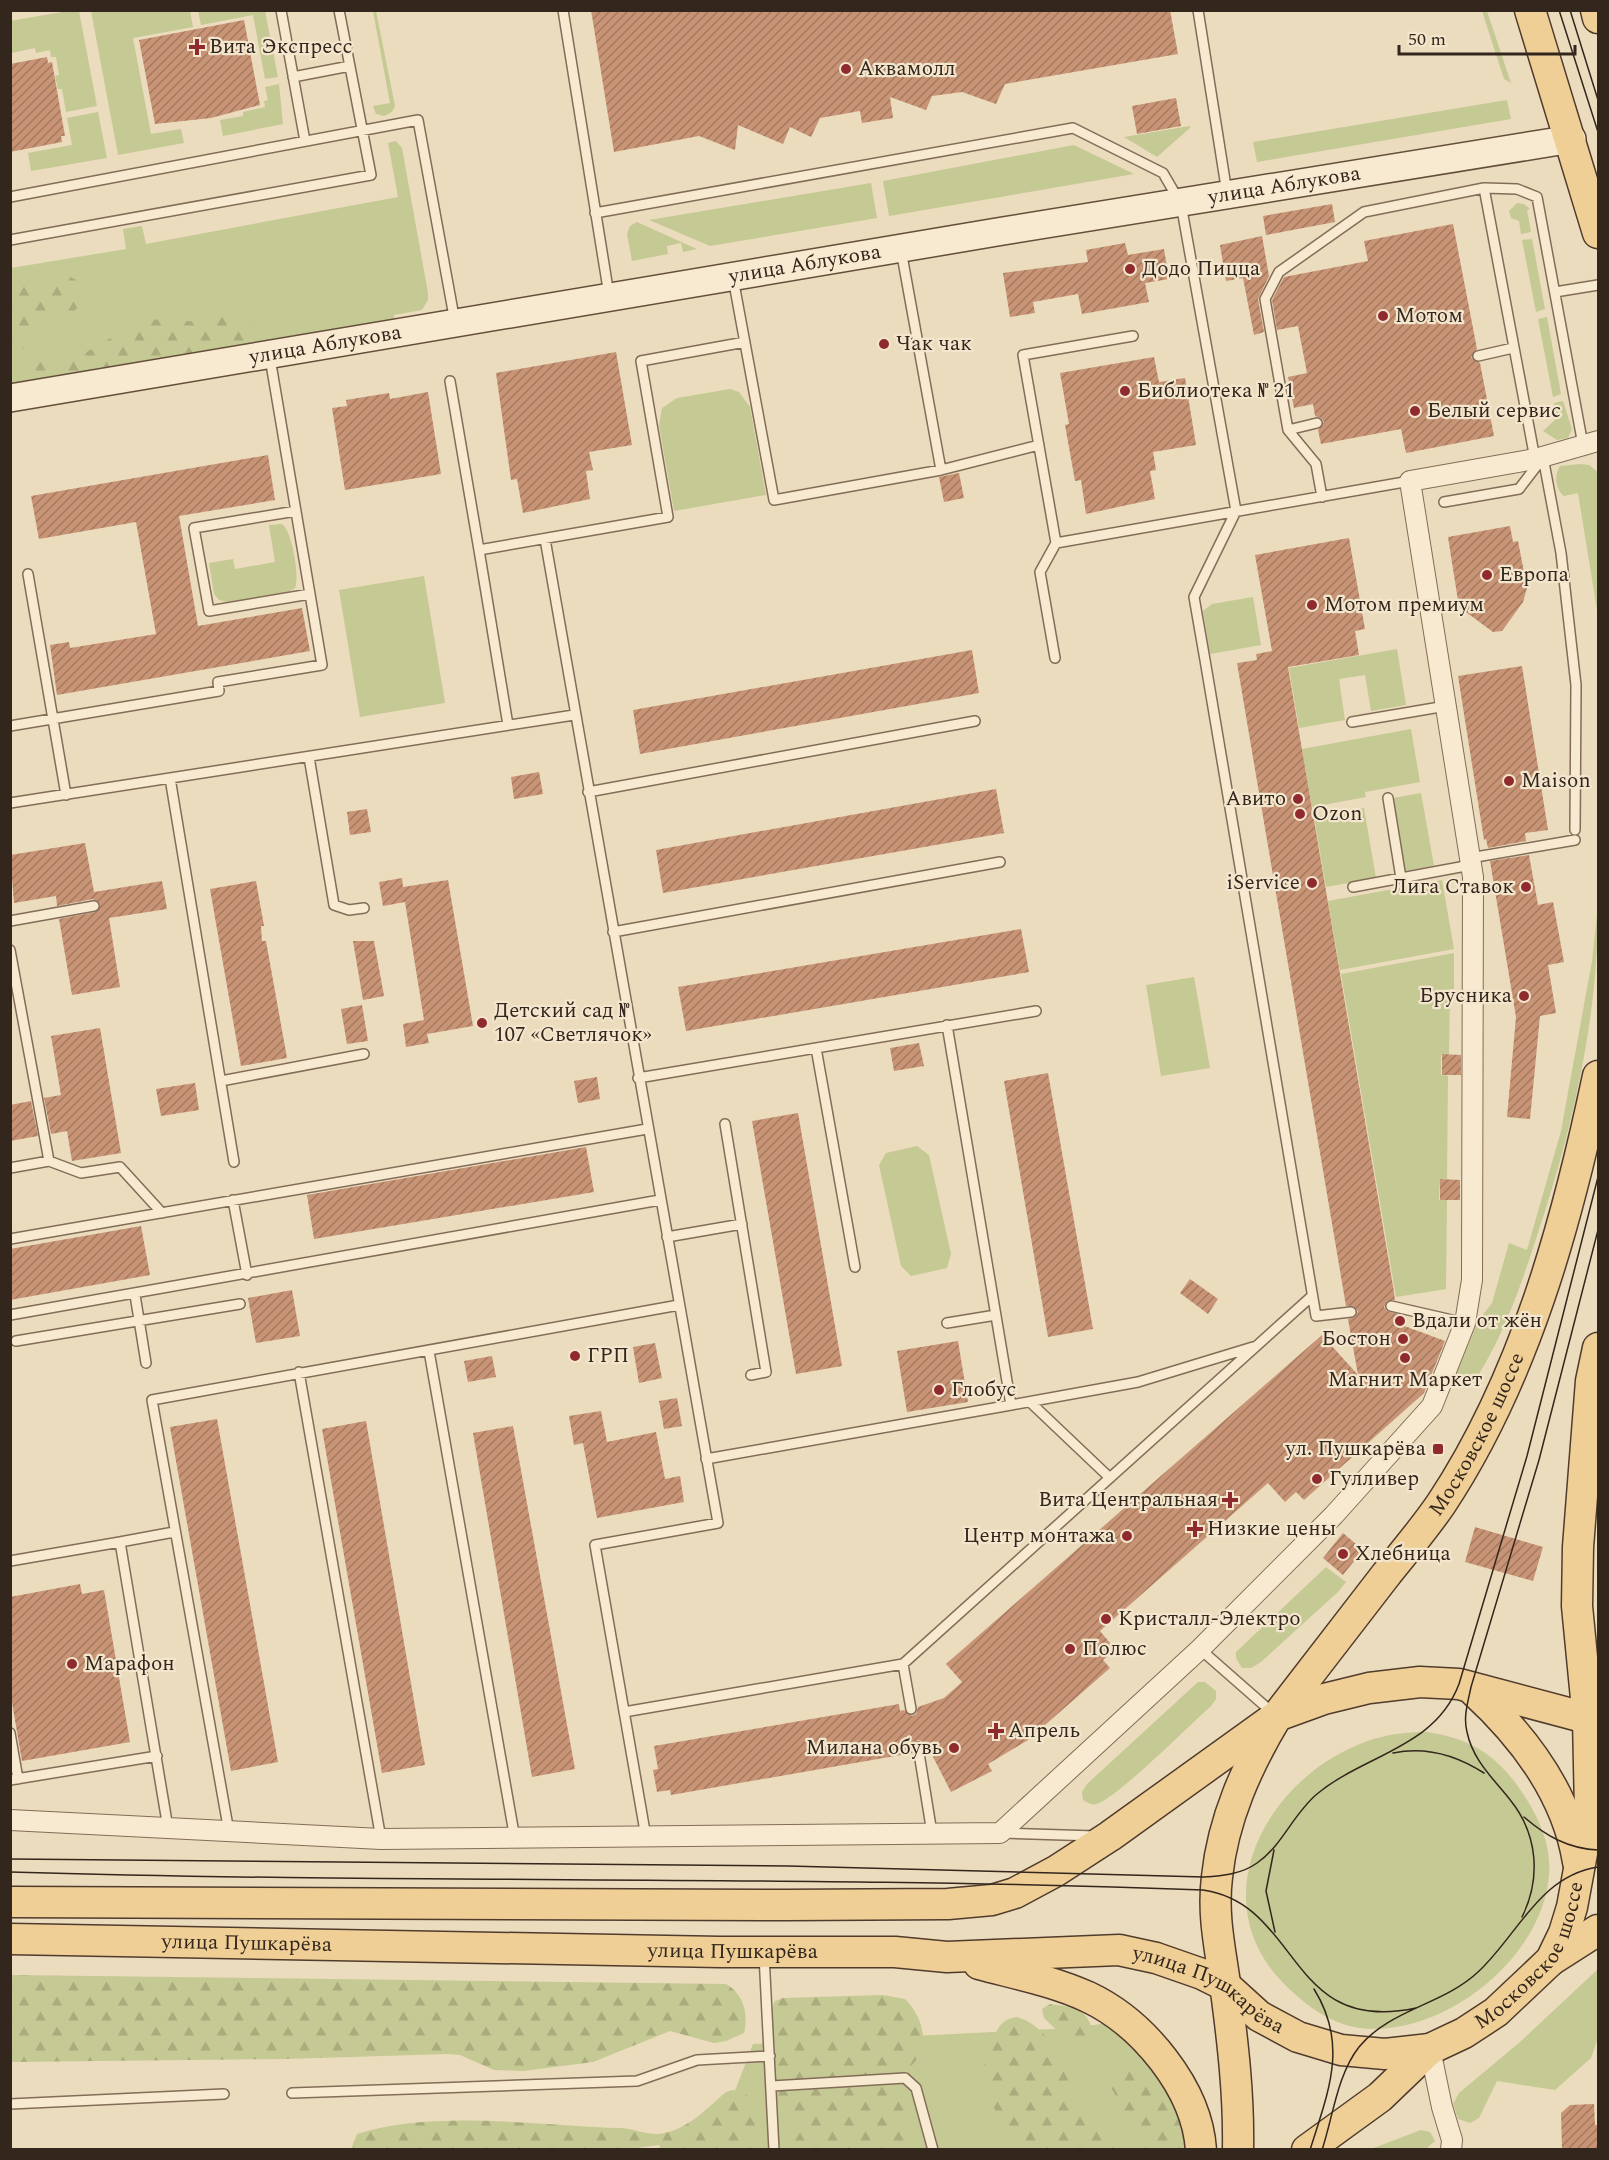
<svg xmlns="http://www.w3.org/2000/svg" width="1609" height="2160" font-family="Spectral,serif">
<defs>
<pattern id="forest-firs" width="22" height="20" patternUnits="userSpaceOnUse" patternTransform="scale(1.5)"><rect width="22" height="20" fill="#c5c993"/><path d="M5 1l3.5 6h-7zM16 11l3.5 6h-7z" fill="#aaac7e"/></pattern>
<pattern id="building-hatch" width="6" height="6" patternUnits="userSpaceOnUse" patternTransform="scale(1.5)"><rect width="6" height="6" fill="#c89475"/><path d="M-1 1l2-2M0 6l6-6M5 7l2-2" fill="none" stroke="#a3795f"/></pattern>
</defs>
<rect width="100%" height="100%" fill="#ebdcbe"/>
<path fill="#c5c993" d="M68,11h11l18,95 -31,6 -4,-23h-4l-3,-13 4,-1 -3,-18h-5l-1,-7 -14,3 -1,-5 -24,5 -1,-32z
M91,11h99l3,16 -60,11 18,96 30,-5 3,14 -66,12z
M198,11h67l13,66 -13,2 -12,-64 -52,10z
M373,11h3l19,95 -3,6 -8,4 -8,-2 -3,-8 17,-3z
M1482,11h5l24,72 -7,-4z
M279,84l4,40 -60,12 -3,-16 23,-4v-4l22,-5 -1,-6 4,-1 -3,-13z
M1507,100l4,19 -254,43 -4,-20z
M98,112l9,46 -76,13 -3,-18 44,-8 -5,-27z
M1190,126v2l-33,29 -33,-20z
M396,141l6,7 26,145v7l-6,10 -28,5 1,5 -384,66v-118l115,-19 -3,-20 19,-3 4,18 252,-47 -10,-54z
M1074,145l60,29 -245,42 -6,-35z
M871,183l6,35 -167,28 -61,-26z
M1517,203l7,1 6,5 -3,1 4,22 -10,2 -2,-13 -8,-3 -2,-7z
M637,222l60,27 -14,3 -2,-9 -14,3 1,8 -36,7 -5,-27 3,-8z
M1532,239l13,70 -9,3 -14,-72z
M1547,317l14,77 -8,3 -15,-78z
M730,389l9,3 11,15 16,88 -92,16 -15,-86 3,-17 15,-10z
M1563,401l9,28 -4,9 -11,2 -14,-9 14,-13 -3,-15z
M1581,464l8,1 9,7v168l-1,-30 -19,-117 -14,3c-9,-7 -10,-21 -4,-30z
M282,524c10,6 18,54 13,64l-7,4 -57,11 -12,-3 -5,-6 -5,-31 24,-4 2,10 40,-7 -6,-37z
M424,576l21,127 -85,14 -21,-127z
M1253,597l8,48 -51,9 -7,-43 9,-7z
M1397,649l9,56 -35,6 -6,-36 -26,4 6,41 -46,8 -10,-60z
M1411,729l9,53 -55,10 1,5 -54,10 -10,-58z
M1421,793l13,73 -29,5 -12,-73z
M1364,808l12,70 -50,9 -12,-70z
M1442,880l12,69 -114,21 -12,-69z
M1598,904c1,116 -28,235 -65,344 -16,49 -33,95 -61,137l-17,-9 23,-55 14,-18 17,-60 18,7 34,-119 31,-170z
M1454,953v36h-4l-1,65 -8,1v20l7,1 -1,103h-7l-1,21h8l-1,89 -50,8 -55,-323z
M1194,977l16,91 -49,8 -15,-91z
M917,1146l12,9 22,99 -4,14 -36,8 -10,-10 -22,-101 7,-12z
M1326,1567l20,15 -8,10 -77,70 -10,6h-9l-6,-10v-6z
M1198,1682h7l11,9v8l-5,7c-19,17 -96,94 -115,98 -5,1 -8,-1 -13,-4l-1,-8 5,-8z
M1427,1732c41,6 69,22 92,56 18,25 33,56 30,87 -6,83 -106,163 -189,153 -33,-4 -64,-30 -85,-54 -71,-86 -1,-201 93,-233 19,-7 39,-9 59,-9z
M1598,1969v69l-7,20 -36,32 -58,-9 -18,37 -9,5 -12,-4 -5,-15 6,-11 61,-51z
M1108,2023l49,46 32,57 1,23h-463l-1,-35 27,-70 320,-16z
M1421,2130l9,2 5,9 -9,8h-55z"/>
<path fill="url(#forest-firs)" d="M61,276c24,-1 29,23 11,37 -7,6 -15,1 -22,6 -14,11 -21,28 -39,40v-76l23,2z
M232,316l15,9 18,3 3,8 -2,7 -228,40 -5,-6c1,-25 29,-15 45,-21 23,-10 42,-27 66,-34 15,-5 27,-1 42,-1 15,1 31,-4 46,-5z
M11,1975l715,9c17,9 23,30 18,49l-18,8 -12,2 -44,-12 -77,31 -70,9 -29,-1 -34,-15 -12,-1 -163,5 -274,3z
M883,1995l22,4c15,15 25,40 12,60 -6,8 -13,14 -15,24l3,66h-115l12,-20 -3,-9 -16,-7 -7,-8 -5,-94 4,-10 8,-3z
M1050,2004c8,1 17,2 25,4 14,5 24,29 15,41h-14l-32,-31 -2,-9z
M1017,2017c37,11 43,51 60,81 10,19 26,35 41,51h-97c-16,-22 -39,-52 -37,-80 1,-10 6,-18 9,-27 4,-15 9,-23 24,-25z
M1122,2068c38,3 64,46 61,81h-44l-9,-28 -18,-32v-16z
M732,2090c29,1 28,37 29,59l-100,1 -2,-5 -37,5 -271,-1 6,-15c78,-25 183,-8 264,-6 12,1 24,6 36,6 29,-2 49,-25 69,-42z"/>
<path fill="url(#building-hatch)" d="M591,10h579l8,44 -173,30 -9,20 -34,-12 -30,4 -6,14 -36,-13 3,21 -31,5 -2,-12 -40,7 -9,19 -21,-10 -7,17 -45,-19 -3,25 -36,-14 -85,16z
M244,20l16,85 -49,13 -56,6 -16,-84z
M47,57l1,6 4,-1 13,74h-4l1,6 -52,10v-88z
M1176,98l5,28 -44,8 -5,-28z
M1332,204l3,18 -69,13 -3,-19z
M1453,224l24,125 -6,8 9,6 14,73 -88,17 -5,-24 -80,15 -3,-14 6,-8 -3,-4 -6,-2 -2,-12 -19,4 -6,-31 19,-4 -9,-47 -21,4 -5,-30 12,-23 84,-16 -4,-20z
M1262,236l7,40 -11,23 6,33 -10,3 -11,-57 -17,3 -6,-36z
M1125,243l3,12 36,-6 5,30 -24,4 4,19 -67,12 -4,-20 -45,8 2,11 -25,4 -7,-44 85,-11 -2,-12z
M616,352l16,93 -43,7 4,18 -7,1 4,28 -67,14 -6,-34 -6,1 -15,-107z
M1154,357l5,25 26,-4 11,67 -43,7 3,18 -6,1 5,28 -69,15 -5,-34 -6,1 -10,-56 4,-1 -9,-51z
M428,392l13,82 -96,16 -13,-82 15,-2 -1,-6 43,-7 1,6z
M268,455l7,45 -96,16 19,110 104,-18 8,43 -253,44 -7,-50 19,-3 1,6 86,-14 -20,-112 -97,17 -8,-43z
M959,473l5,25 -20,4 -5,-25z
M1510,526l3,16 5,-1 9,47 -4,14 -21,29 -9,1 -34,-25 -11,-70z
M1349,538l16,91 -10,2 4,24 -71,12 105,619 2,14 -8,1 -3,6 3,4 11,3 1,10 46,17 -21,52 -120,107 -8,-8 -11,10 -17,-19 -168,148 15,18 -12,11 7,8 -82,72 -40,24 4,7 -41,21 -22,-43 -4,1 -2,-8 -5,-2 -6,4v9l-241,42 -1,-5 -13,2 -4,-22 5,-1 -4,-23 245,-42 1,7 4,-1 8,6 4,-2 2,-7 26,-9 18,-16 -16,-18 376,-329 36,40 -10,-56 7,-2 3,-6 -5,-5h-7l-109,-643 20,-3 -1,-6 16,-3 -17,-96z
M972,650l7,43 -339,61 -7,-44z
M1522,666l26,164 -23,3 1,8 -38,7 -2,-9 -2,1 -26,-164z
M539,772l4,22 -29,5 -3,-22z
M996,789l8,44 -341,60 -7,-43z
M367,809l4,23 -21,3 -3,-23z
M85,843l9,49 68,-11 5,28 -58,9 11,69 -48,8 -13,-76 37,-7 4,-8 -7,-5 -36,7 -1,-10 -42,7 -4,-48z
M1529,855l9,50 15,-3 11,60 -16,3 8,48 -16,3 -10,103 -23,-2 9,-100 -26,-156z
M402,878l1,9 45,-7 25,146 -46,8 2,9 -23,4 -3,-23 21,-4 -19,-118 -22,4 -4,-24z
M256,881l8,45h-3l1,15h4l21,117 -46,8 -31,-177z
M1021,929l8,43 -343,59 -8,-44z
M353,941h21l10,55 -21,4z
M362,1005l6,36 -21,3 -6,-35z
M100,1028l21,125 -49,8 -5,-30 -16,3 -7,-36 17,-3 -10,-59z
M919,1043l5,23 -30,5 -4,-23z
M1442,1054l19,1v20h-19z
M1048,1073l45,256 -45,8 -44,-256z
M597,1077l3,22 -22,4 -4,-22z
M195,1083l4,27 -38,6 -5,-27z
M31,1101l7,35 -28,5v-36z
M798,1113l44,253 -46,8 -44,-253z
M586,1147l8,45 -280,47 -7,-44z
M1440,1179l20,1v20h-20z
M141,1226l9,49 -140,25v-51z
M1190,1279l28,20 -10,15 -28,-21z
M292,1290l8,46 -44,7 -8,-45z
M958,1341l10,61 -61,10 -10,-61z
M655,1343l7,35 -23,5 -6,-36z
M492,1356l4,21 -28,5 -4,-21z
M677,1398l5,28 -18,3 -5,-28z
M601,1411l6,31 49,-10 9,47 15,-3 4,26 -87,16 -14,-75 -9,2 -5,-29z
M217,1419l61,343 -47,9 -61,-344z
M366,1421l59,344 -43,8 -60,-344z
M513,1426l62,343 -43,8 -59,-344z
M1475,1527l68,20 -10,34 -68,-19z
M1343,1533l20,17 -20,25 -20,-17z
M80,1584l2,10 22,-4 26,152 -108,19 -12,-70v-94z
M1594,2104l1,21h4v25h-37l-1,-37 9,-8z"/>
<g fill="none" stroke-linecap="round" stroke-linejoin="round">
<g stroke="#836c58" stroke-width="12">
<path id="lane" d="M281,10l24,131
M563,10l46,285
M1198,10l29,183
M293,77l57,-11
M10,197l408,-77 37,202
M595,213l478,-85 90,45 18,31 55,307 -42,86 11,63 111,656 35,-4
M10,240l361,-65 -32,-165
M901,250l40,220
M733,278l41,222 167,-30 98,-25
M1555,292l43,-7
M1478,356l35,-8
M450,381l29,169
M1288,430l29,-7
M1543,457l18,96 15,132 -1,145
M1535,459l-51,-271 33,1 20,8 46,248
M1322,497l-6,-33 -28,-34 -23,-131 14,-27 85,-60 120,-24
M1444,502l75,-13 23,-30
M296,511l-102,17 15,83 101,-17
M545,539l173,984 -123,22 51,292
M1056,543l354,-62
M28,574l38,221
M1055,658l-15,-86 16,-29 -33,-188 110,-19
M1352,722l94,-16
M508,725l-29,-175 189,-33 -27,-156 104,-19
M10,726l209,-35 -1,-9 104,-17 -52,-307
M309,757l25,148 15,5 15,-2
M170,778l64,384
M588,792l387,-71
M1388,798l13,80
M10,803l564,-88
M1470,858l105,-18
M1353,887l118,-22
M10,921l84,-15
M613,932l387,-70
M10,950l39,211 -39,7
M816,1048l39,219
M638,1078l398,-67
M221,1081l143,-27
M725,1124l41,248 -15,3
M49,1161l32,12 39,-6 42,46
M233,1200l14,75
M667,1237l75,-13
M10,1239l637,-110
M135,1295l11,68
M1391,1306l74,17
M10,1315l650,-115
M947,1323l49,-8
M16,1341l224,-37
M429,1351l86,488
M299,1372l82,467
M1030,1402l80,76
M1011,1405l127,-23 115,-35
M706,1459l305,-54 -64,-380
M120,1542l54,-10
M10,1561l110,-19 48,286
M1200,1649l73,64
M903,1664l409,-368
M624,1712l279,-48 8,45
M10,1733l8,46
M918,1747l14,86
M10,1780l147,-24
M229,1832l-77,-432 527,-95
M1004,1833l91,3
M764,1955l10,195
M772,2086l133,-8 11,10 17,62
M292,2093l345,-12 60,-21 73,-4
M10,2104l214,-10"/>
</g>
<g stroke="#836c58" stroke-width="22">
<path id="street" d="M10,1820l371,19 619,-6 200,-184 134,-134 98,-109 33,-83 7,-43 1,-403 -63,-396 125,-22 63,-18
M1430,2049l12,58 10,33 -1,10"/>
</g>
<g stroke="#644e3b" stroke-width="30">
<g id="secondary">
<path id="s1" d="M10,398l993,-167 569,-92"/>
</g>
</g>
<g stroke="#503b2c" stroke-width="33">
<g id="primary">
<path d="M1530,10l68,223"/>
<path d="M1596,10l2,8"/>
<path d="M1474,1691c50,46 93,102 104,171"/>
<path d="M10,1902l778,3 160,-1 44,-4 23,-7 41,-22 54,-35 167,-120 47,-17 45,-11 51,-6 39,2 139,37"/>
<path id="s2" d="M10,1939l710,13h175l52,5 172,-7 37,8 46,16 24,12 33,30 39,21 43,13 44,4 45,-5"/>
<path d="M1551,1960l47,-30"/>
<path d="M979,1964c37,10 74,17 109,33 55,26 109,91 113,153"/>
<path id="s3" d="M1238,2150c1,-54 -5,-106 -12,-159 -5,-39 -14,-74 -9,-114 6,-58 30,-111 60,-161 36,-46 72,-93 108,-140 19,-24 39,-47 56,-72 84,-127 126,-281 157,-428"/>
<path id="s4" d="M1307,2150l73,-53 50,-48 34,-16 32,-21 55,-52 13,-27 8,-26 18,-97 -2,-91 -11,-113 1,-59 13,-166 7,-33"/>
</g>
</g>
<use href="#lane" stroke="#f7ead0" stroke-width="9"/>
<use href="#street" stroke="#f7ead0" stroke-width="20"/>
<use href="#secondary" stroke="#f7ead0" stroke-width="27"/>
<use href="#primary" stroke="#efcf96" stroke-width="30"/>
<path stroke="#33261c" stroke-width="1.5" d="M1559,10l39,122
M1570,10l28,90
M1393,1753c33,-7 63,2 91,20
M1524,1817c22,19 45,32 74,33
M1274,1850l-8,41 9,41
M10,1859l778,7 416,11c18,-1 38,-3 53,-14 25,-17 36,-49 60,-69 48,-40 118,-46 142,-110l68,-228 71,-279
M10,1872c398,12 796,3 1193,18 98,14 84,146 213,118
M1522,1917c19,-38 16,-82 -11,-116 -17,-22 -38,-40 -44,-69 -4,-15 1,-30 4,-45l68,-227 59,-230
M1310,2150c18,-58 39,-105 4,-161
M1322,2150c11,-33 15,-75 37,-103 31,-38 84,-42 119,-75 40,-37 61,-96 120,-105"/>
</g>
<g fill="#8f2a2f" stroke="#f3e6cd" stroke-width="2">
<path d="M194 38h6v6h6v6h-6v6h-6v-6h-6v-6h6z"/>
<circle cx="846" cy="69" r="6"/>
<circle cx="1130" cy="269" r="6"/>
<circle cx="1383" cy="316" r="6"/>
<circle cx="884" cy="344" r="6"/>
<circle cx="1125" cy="391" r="6"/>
<circle cx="1415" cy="411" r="6"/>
<circle cx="1487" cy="575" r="6"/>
<circle cx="1312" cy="605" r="6"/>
<circle cx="1509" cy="781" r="6"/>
<circle cx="1298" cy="799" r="6"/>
<circle cx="1300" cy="814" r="6"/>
<circle cx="1312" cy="883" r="6"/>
<circle cx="1526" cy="887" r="6"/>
<circle cx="1524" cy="996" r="6"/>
<circle cx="482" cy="1023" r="6"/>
<circle cx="1400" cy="1321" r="6"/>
<circle cx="1403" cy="1339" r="6"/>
<circle cx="575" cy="1356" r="6"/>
<circle cx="1405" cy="1358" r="6"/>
<circle cx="939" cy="1390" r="6"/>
<rect x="1432" y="1443" width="12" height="12" rx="3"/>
<circle cx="1317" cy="1479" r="6"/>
<path d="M1227 1491h6v6h6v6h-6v6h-6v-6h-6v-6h6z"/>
<path d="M1192 1520h6v6h6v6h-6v6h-6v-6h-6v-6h6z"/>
<circle cx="1127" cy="1536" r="6"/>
<circle cx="1343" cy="1554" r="6"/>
<circle cx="1106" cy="1619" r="6"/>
<circle cx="1070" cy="1649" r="6"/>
<circle cx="72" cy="1664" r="6"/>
<path d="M993 1722h6v6h6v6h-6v6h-6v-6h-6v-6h6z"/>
<circle cx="954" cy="1748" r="6"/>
</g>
<g text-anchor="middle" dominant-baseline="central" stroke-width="4.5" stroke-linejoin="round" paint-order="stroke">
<g font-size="21" fill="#33261c" stroke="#f3e6cd" text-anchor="start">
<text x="209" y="47">Вита Экспресс</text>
<text x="858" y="69">Аквамолл</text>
<text x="1142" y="269">Додо Пицца</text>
<text x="1395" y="316">Мотом</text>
<text x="896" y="344">Чак чак</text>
<text x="1137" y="391">Библиотека № 21</text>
<text x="1427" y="411">Белый сервис</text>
<text x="1499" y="575">Европа</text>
<text x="1324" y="605">Мотом премиум</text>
<text x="1521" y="781">Maison</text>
<text x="1286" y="799" text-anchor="end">Авито</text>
<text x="1312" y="814">Ozon</text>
<text x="1300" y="883" text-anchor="end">iService</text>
<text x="1514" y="887" text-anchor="end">Лига Ставок</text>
<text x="1512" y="996" text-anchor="end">Брусника</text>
<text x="494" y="1011">Детский сад №<tspan x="494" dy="24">107 «Светлячок»</tspan></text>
<text x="1412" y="1321">Вдали от жён</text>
<text x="1391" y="1339" text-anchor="end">Бостон</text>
<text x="587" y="1356">ГРП</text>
<text x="1405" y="1380" text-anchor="middle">Магнит Маркет</text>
<text x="951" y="1390">Глобус</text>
<text x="1426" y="1449" text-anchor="end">ул. Пушкарёва</text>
<text x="1329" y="1479">Гулливер</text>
<text x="1218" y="1500" text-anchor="end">Вита Центральная</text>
<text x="1207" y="1529">Низкие цены</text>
<text x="1115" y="1536" text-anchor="end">Центр монтажа</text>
<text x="1355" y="1554">Хлебница</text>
<text x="1118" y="1619">Кристалл-Электро</text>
<text x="1082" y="1649">Полюс</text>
<text x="84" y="1664">Марафон</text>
<text x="1008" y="1731">Апрель</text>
<text x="942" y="1748" text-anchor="end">Милана обувь</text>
</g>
<g font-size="21" fill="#33261c" stroke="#f3e6cd">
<text stroke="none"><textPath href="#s1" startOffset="1292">улица Аблукова</textPath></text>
<text stroke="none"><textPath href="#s1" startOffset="806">улица Аблукова</textPath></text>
<text stroke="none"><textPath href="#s1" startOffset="320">улица Аблукова</textPath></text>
<text stroke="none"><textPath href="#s3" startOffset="794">Московское шоссе</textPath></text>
<text stroke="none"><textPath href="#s2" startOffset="237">улица Пушкарёва</textPath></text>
<text stroke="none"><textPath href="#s4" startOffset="303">Московское шоссе</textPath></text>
<text stroke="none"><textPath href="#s2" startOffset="723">улица Пушкарёва</textPath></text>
<text stroke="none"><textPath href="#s2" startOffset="1209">улица Пушкарёва</textPath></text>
</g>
</g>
<rect width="1609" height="2160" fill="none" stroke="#33261c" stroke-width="24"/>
<path d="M1399 45v9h176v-9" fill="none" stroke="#33261c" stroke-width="3"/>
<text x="1408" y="45" font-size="18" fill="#33261c" stroke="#f3e6cd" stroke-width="4.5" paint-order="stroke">50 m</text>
</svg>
